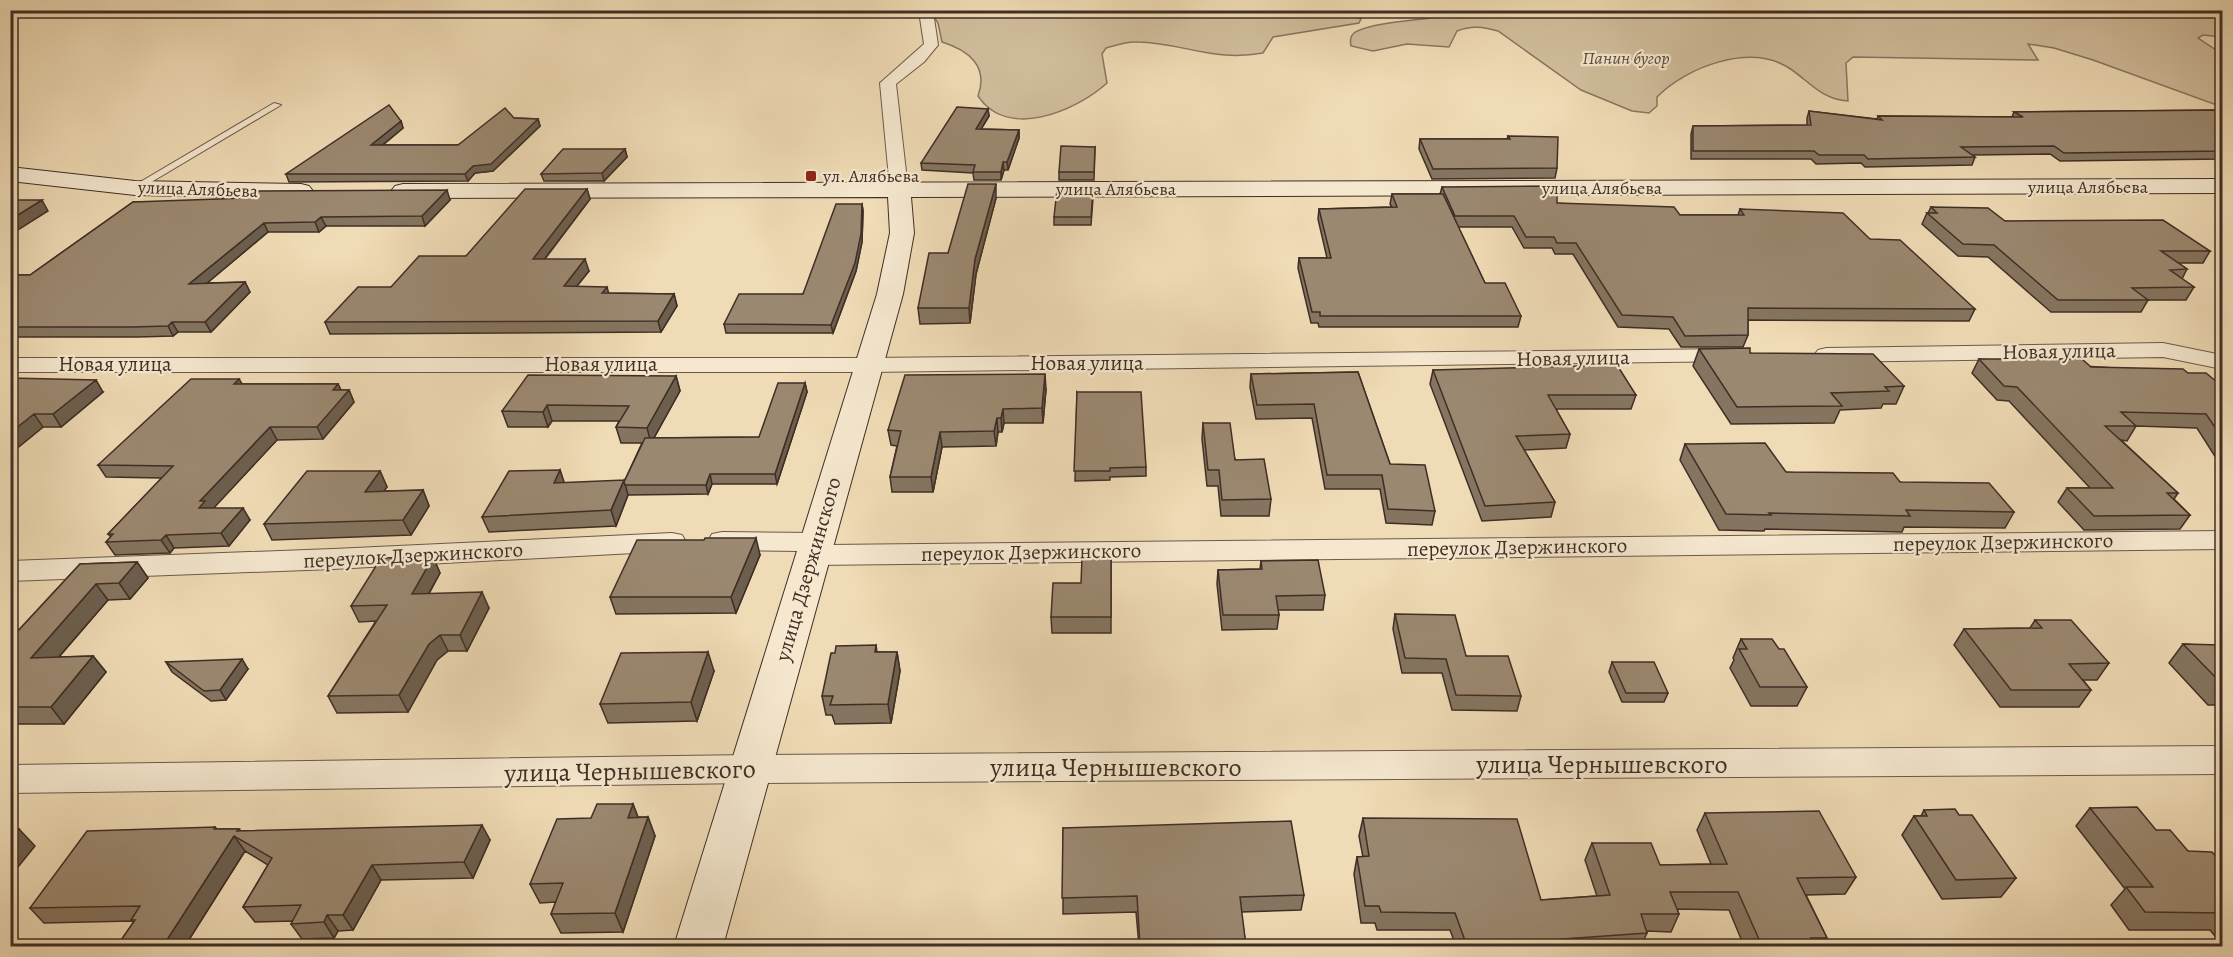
<svg xmlns="http://www.w3.org/2000/svg" width="2233" height="957" font-family="Alegreya,serif">
<rect width="100%" height="100%" fill="#efdbb5"/>
<filter id="stains"><feTurbulence type="fractalNoise" baseFrequency=".00333" numOctaves="4"/><feColorMatrix values="0 0 0 0 .2 0 0 0 0 .09 0 0 0 0 .02 0 0 0 .5 -.17"/></filter>
<radialGradient id="worn" r=".72"><stop offset=".6" stop-color="#630" stop-opacity="0"/><stop offset="1" stop-color="#630" stop-opacity=".3"/></radialGradient>
<path fill="#d1be9d" stroke="#887662" stroke-width="1.5" d="M1346,10l-2,2 17,7 -2,4 -86,14 -10,16c-51,9 -79,-10 -125,-11 -10,-1 -22,3 -32,6l-4,6 5,29c-32,29 -100,57 -129,13 11,-30 -10,-46 -36,-54l-4,-19 -8,-12z
M1452,11h770v26l-19,-2 -5,3 21,14 3,12v43l-129,-47 -39,-12 -26,-4 10,16 -185,-3 -7,6 2,38c-26,-1 -39,-20 -59,-33 -39,-25 -103,-1 -132,29v9l-8,7 -17,-2 -51,-21 -83,-59c-15,-4 -26,-6 -41,0l-8,16 -42,-3 -34,7 -22,-5c-1,-5 -1,-10 3,-13 15,-11 75,-14 96,-17l4,-2z"/>
<g fill="none" stroke-linecap="round" stroke-linejoin="round">
<g stroke="#6c594a" stroke-width="2">
<path id="service" d="M274,103l7,2 -143,85 -8,-2z"/>
</g>
<g stroke="#6c594a" stroke-width="2">
<path id="minor" d="M914,10h15l5,8 4,27 -14,17 -28,22 12,105 -9,6 -9,-6 -10,-106 44,-39 -4,-26z
M2163,343l59,12v14l-59,-12 -337,5 -8,-2 -4,-5 4,-5 8,-2z
M1734,349l8,2 4,5 -4,5 -874,11h-858v-14h858z
M2222,531v18l-1410,16 -10,-3 -5,-7 3,-4 -78,-1 -10,-2 -4,-7 4,-7 10,-2 94,1 10,2 4,7 -2,3z
M672,533l10,2 4,7 -4,7 -10,2 -339,18 -323,12v-20l323,-12z
M2222,746v28l-1472,9 -740,10v-28l740,-10z"/>
</g>
<g stroke="#402e26" stroke-width="2">
<path id="secondary" d="M10,167l125,14 166,3 8,2 4,5 -4,5 -8,2 -166,-3 -125,-14z
M2222,179v14l-1311,4 3,36 -11,61 -180,652h-49l203,-652 13,-61 -2,-36 -485,1 -8,-2 -4,-5 4,-5 8,-2z"/>
</g>
<use href="#service" fill="#f5e8cf" fill-rule="evenodd"/>
<use href="#minor" fill="#f5e8cf" fill-rule="evenodd"/>
<use href="#secondary" fill="#f5e8cf" fill-rule="evenodd"/>
</g>
<path fill="#857560" stroke="#402e26" stroke-width="1.5" d="M988,109l1,7 -8,13 38,1v8l-11,32h-4l-3,10h-27l-1,-7 -51,-3 -1,-7z
M2223,110v49l-163,2 -10,-7 -78,1 3,2 -3,8 -107,2 -4,-4 -45,1 -5,-5h-120v-25l2,-8 114,-1v-7l2,-7 68,8 1,-3 134,1 2,-5z
M514,118l24,1 2,7 -47,45 -18,2 -7,8 -179,1 -3,-8 115,-53 2,7 -20,17h75z
M1508,136l49,32 -2,10 -123,1 -13,-30 1,-10h87z
M1095,147l-1,33h-35v-8z
M625,149l2,8 -23,24h-60l-3,-7z
M1442,187l115,16 123,12h58l2,-6 130,30 105,70 -6,12 -221,-1v15l-5,12h-62l-12,-18 -51,-2 -45,-73h-18l-3,-6h-28l-12,-21h-54l27,56 36,33 -3,11h-199l-1,-4h-7l-13,-55 1,-10h28l-9,-39 1,-10 73,-2 -2,-3 2,-10h48z
M587,189l3,10 -45,60 44,12 -12,15 32,7 65,1 3,12 -16,26 -331,2 -5,-12 66,-35 75,-31z
M996,198l-20,76 -6,49 -50,1 -2,-16 30,-55z
M1093,198l-2,27h-37v-8z
M450,200l-25,26h-99l-7,6h-51l-61,51 38,-1 5,10 -39,40h-33l-5,4 -35,1h-128v-62h20l103,-73z
M862,204l1,7 -1,31 -6,29 -23,62h-107l-2,-9 79,-30z
M1931,207l74,14 205,30 -7,12h-25l9,6 -5,10 12,8 -8,13h-38l-7,12h-90l-63,-55 -30,-1 -36,-32 5,-11h1z
M1699,349l51,4 154,33 -8,18h-13l-2,4 -41,2 -6,13 -103,1 -38,-58z
M1979,359l209,14 35,14v82l-26,-41 -61,-2 -9,15 -6,-1 57,53 -4,6 16,16 -10,14 -96,1 -26,-28 9,-14h23l-81,-87 -12,-1 -25,-27z
M1433,370l203,25 -5,14h-75l14,25 -4,14 -42,2 31,52 -4,15 -69,4 -52,-137z
M1358,372l32,92 45,47 -3,14 -46,-2 -6,-34h-55l-13,-71 -56,1 -6,-32 1,-13z
M676,376l4,15 -26,47 105,-1 46,-54 2,9 -30,92h-65l-4,10 -80,1 -12,31 -127,6 -7,-15 78,-47 4,13 60,-1 18,-39h-21l-5,-16 3,-6h-67l-4,6h-40l-6,-16z
M10,378l93,14 -42,35h-18l-33,27z
M239,379l3,5h96l3,6h8l5,12 -31,37 -46,1 -64,68 37,12 -21,26 -55,2 -4,5 -55,2 -9,-13 5,-5 -3,-3 54,-56 -56,-1 -8,-12z
M1046,389l-3,34h-39l-2,9h-4l-2,14 -54,1 -9,45h-41l-2,-15 7,-31 -6,-1 -3,-15z
M1077,392l69,75v9l-36,1v3l-35,1z
M1203,423l68,76 -2,17h-48l-3,-30h-11l-5,-47z
M1685,444l101,28 114,10 114,30 -9,16 -101,-1 -2,5 -137,-3 -1,2 -45,-1 -39,-70z
M380,471l7,16 -4,4 40,-1 6,16 -18,29 -139,5 -8,-16z
M760,555l-24,58 -120,1 -6,-17z
M433,557l7,16 -11,21 60,14 -22,43h-19l-11,9 -29,52 -71,1 -9,-17 48,-75 -17,1 -8,-16z
M1111,558v75h-59l-1,-16z
M1261,561l64,34 -2,15h-45l1,5 -2,14 -55,1 -5,-46 1,-14 42,-1z
M137,562l11,16 -18,21 -22,1 -49,57 34,-1 13,16 -42,52h-54v-90l6,-1 64,-69z
M1395,614l71,42 55,40 -4,15 -65,-1 -10,-37h-40l-9,-44z
M2035,620l74,43 -12,17h-14l8,10 -12,17h-79l-46,-62 10,-16 66,-1z
M1741,639l38,10 28,38 -10,19h-46l-21,-38 4,-8 -1,-2z
M2183,644l40,3v58h-15l-39,-42z
M876,645l1,7h20l3,19 -9,52 -56,1 -3,-9h-6l-4,-19z
M166,662l82,7 -22,31 -15,1 -39,-29z
M1612,662l56,31 -4,9h-42l-13,-30z
M714,671l-17,50 -89,2 -8,-19z
M633,804l5,13h10l7,19 -32,96 -62,1 -10,-19 5,-12 -16,1 -10,-19 61,-66z
M2090,808l66,22 32,21 35,14v81l-13,-16h-81l-18,-25 14,-16 -49,-63z
M1924,810l92,68 -15,19 -59,2 -40,-64 12,-19h7z
M1705,813l151,64 -11,17 -39,1 21,43 -6,8h-77l-15,-36 -52,-1 2,5 -8,18 -24,-1v2l-6,13h-185l-6,-16h-73l-2,-7h-14l-7,-49 3,-17h6l-4,-21 4,-18 178,82 56,-4 -12,-36 7,-17 68,22 51,-1 -14,-34z
M215,827l2,2h22l2,2 249,9 -17,38 -92,2 -28,50 -15,1 -4,7 -32,1 -11,-15 2,-3 -38,1 -12,-15 25,-42 -23,-14 -60,95h-68l16,-23 -1,-2 -88,2 -14,-15z
M1063,828l241,67 -3,15 -60,2 5,34h-107l-3,-34 -73,2z"/>
<path fill="#6c5f4e" stroke="#402e26" stroke-width="1.5" d="M988,109l1,7 -12,20 -1,-7z
M538,119l2,7 -47,45 -18,2 -7,8 -3,-7 8,-8z
M401,121l2,7 -29,24 -3,-7z
M1019,130v8l-11,32 -1,-8z
M625,149l2,8 -23,24 -2,-8z
M1003,162l1,8 -3,10v-8z
M996,184v14l-20,76 -6,49 -1,-15 6,-49z
M587,189l3,10 -54,71 -3,-11z
M447,190l3,10 -25,26 -3,-10z
M42,200l6,11 -38,24v-15z
M862,204l1,7 -1,31 -6,29 -23,62 -2,-8z
M321,217l5,9 -7,6 -4,-10z
M264,223l4,9 -74,62 -5,-10z
M585,259l4,12 -21,26 -4,-11z
M245,282l5,10 -39,40 -6,-10z
M607,287l3,11 -8,-5z
M674,294l3,12 -16,26 -3,-11z
M172,322l6,10 -5,4 -5,-10z
M1045,374l1,15 -3,34 -1,-15z
M676,376l4,15 -29,52 -4,-15z
M239,379l7,13 -12,-8z
M96,380l7,12 -42,35 -8,-13z
M805,383l2,9 -30,92 -2,-10z
M338,384l6,12 5,-6 5,12 -31,37 -6,-12 16,-37z
M547,405l5,16 -4,6 -5,-15z
M1003,409l1,14 -2,9 -1,-14z
M34,414l9,13 -33,27v-21z
M997,418l1,14 -2,14 -2,-15z
M270,427l7,13 -66,71 -12,-3 1,-7z
M940,432l2,15 -9,45 -2,-15z
M560,470l5,15 -11,-2z
M380,471l7,16 -15,20 -7,-15z
M710,474l2,10 -4,10 -2,-9z
M624,480l4,15 -12,31 -5,-16z
M423,490l6,16 -18,29 -8,-15z
M243,508l7,12 -21,26 -8,-13z
M166,535l8,13 -4,5 -9,-13z
M756,538l4,17 -24,58 -5,-16z
M433,557l7,16 -21,37 -7,-16z
M137,562l11,16 -18,21 -11,-16z
M96,584l12,16 -64,74 -13,-16z
M482,592l7,16 -22,43 -7,-16z
M440,635l8,16 -11,9 -29,52 -9,-17 30,-51z
M708,652l6,19 -17,50 -6,-19z
M897,652l3,19 -9,52 -3,-19z
M93,656l13,16 -42,52 -13,-17z
M242,659l6,10 -22,31 -6,-10z
M633,804l7,19 -12,-5z
M648,817l7,19 -32,96 -8,-19z
M482,825l8,15 -17,38 -9,-16z
M19,829l16,17 -25,31v-38z
M234,836l11,15 -60,95h-22z
M372,865l9,15 -28,50 -10,-15z
M327,915l11,16 -4,7 -10,-16z"/>
<path fill="#9b8870" stroke="#402e26" stroke-width="1.5" d="M389,105l12,16 -30,24h87l47,-37 9,10 24,1 -47,45 -18,2 -8,8h-179z
M957,107l31,2 -12,20 43,1 -12,32h-4l-2,10h-28l2,-7 -54,-2z
M2223,110v41l-159,2 -10,-7 -93,1 14,10 -107,2 -4,-4h-45l-5,-4h-121v-25l118,-1 -2,-14 73,9 -4,-4 145,1 -9,-5z
M1508,136l50,1 -1,31 -124,1 -13,-30h90z
M1061,146l34,1 -1,25h-35z
M563,149h62l-23,24 -61,1z
M968,184h28l-21,75 -6,49h-51l11,-55h19z
M1557,186v17l117,4 6,8h64l-4,-6 103,4 27,26 30,1 75,69 -227,-1v27l-63,1 -12,-19 -51,-2 -46,-72h-19l-3,-6h-28l-12,-21h-59l-13,-29z
M525,189h62l-54,70h52l-21,27 43,1 -5,6 72,1 -16,27 -333,1 33,-35h33l28,-31h47z
M447,190l-25,26 -101,1 -6,5 -51,1 -75,61 56,-2 -40,40h-33l-4,4 -36,1h-122v-52h20l103,-73 113,-4 12,-7z
M1057,190h36l-2,27h-37z
M1392,194h51l42,89h20l16,33h-201v-4h-8l-13,-54h32l-12,-49 78,-2z
M10,200h32l-32,20z
M836,204h26l-1,30 -6,29 -24,62 -107,-1 15,-30h64z
M1931,207l57,1 17,13 158,-1 47,31h-49l26,18 -17,1 24,17 -62,1 16,12h-90l-64,-55 -31,-1 -36,-31h10z
M1750,348v5l123,1 31,32 -19,1 4,4 -58,2 11,13 -105,1 -38,-58z
M1979,359h103l9,8 92,2 5,4h18l17,14v52l-17,-25 -85,-2 15,14h-31l73,67h-11l23,22 -96,1 -27,-28h46l-96,-101 -13,-1z
M1617,365l19,30h-88l22,39 -54,2 39,66 -70,4 -52,-136z
M1358,372l32,92 35,1 10,46 -47,-2 -6,-34h-55l-13,-71 -57,1 -6,-31z
M1045,374l-3,34 -39,1 -2,9h-4l-3,13 -54,1 -9,45h-41l11,-46 -13,-1 17,-55z
M528,375l148,1 -29,52 -31,-1 13,-21 -82,-1 -4,7 -41,-1z
M10,378l86,2 -43,34h-19l-24,19z
M191,379h48l-5,5h104l-5,6h16l-32,37h-47l-70,74h5l-6,7h44l-22,25 -55,2 -5,5 -55,2 7,-8h-5l65,-68 -75,-1z
M778,383h27l-30,91h-65l-4,11h-81l-1,-3 21,-44 114,-1z
M1077,392h64l5,75 -36,1v3h-36z
M1203,423h27l5,37 29,-1 7,40 -49,1 -3,-30h-11z
M1765,443l21,29 107,1 7,9 89,1 25,29 -108,-2 4,6 -141,-3 2,2 -45,-1 -41,-70z
M560,470l-6,13 70,-3 -13,30 -129,7 27,-46z
M307,471h73l-15,21 58,-2 -20,30 -139,4z
M705,538h51l-25,59h-121l27,-57h67z
M433,557l-21,37 70,-2 -22,43h-20l-11,9 -30,51 -71,1 59,-91 -36,1 30,-48z
M1082,558h29v59h-60l2,-34h28z
M1318,560l7,35 -49,1 3,19h-56l-5,-45 44,-1 -1,-8z
M137,562l-18,21 -23,1 -65,74 62,-2 -42,51h-41v-73l6,-1 64,-69z
M1395,614l60,1 11,41h42l13,40 -65,-1 -10,-36 -41,-1z
M2035,620h36l38,43 -40,1 22,26h-80l-47,-61 78,-1z
M1741,639h31l7,10h5l23,38h-47l-21,-38h8z
M2183,644l38,1 2,2v38z
M876,645l-1,7h22l-9,52 -58,1 3,-9h-11l9,-43h4l1,-7z
M708,652l-17,50 -91,2 21,-51z
M242,659l-22,31 -16,1 -38,-29z
M1612,662h42l14,31h-42z
M597,804h36l-5,14 20,-1 -33,96 -64,1 12,-31 -33,1 27,-65 34,-1z
M2137,807l19,23h14l18,21 24,1 11,13v48l-78,-1 -19,-25h27l-63,-79z
M1955,809l4,6h13l44,63 -60,2 -42,-64h13l-3,-6z
M1819,811l37,66 -59,1 30,60h-16l4,8h-53l-24,-54h-68l9,22h-38l6,19 -153,11 1,2h-28l-12,-33 -74,-1 -2,-6h-14l-8,-49 12,-1 -6,-38 154,1 24,81 69,-5 -18,-52h59l9,22 67,-1 -22,-51z
M1291,821l13,74 -64,2 6,49h-106l-3,-50 -75,2 1,-70z
M482,825l-18,37 -92,3 -29,50h-16l-3,7 -33,2 10,-19 -58,2 29,-49 -38,-22 -71,110h-46l18,-26h-4l9,-14 -110,2 57,-77 128,-4 -1,2h25l-2,2z
M10,829h9l-9,10z"/>
<rect fill="#8f2418" stroke="#f5e8cf" stroke-width="2" x="805" y="170" width="12" height="12" rx="3"/>
<g text-anchor="middle" dominant-baseline="central" stroke-width="4.5" stroke-linejoin="round" paint-order="stroke">
<g font-size="18" font-style="italic" fill="#5d4b3e" stroke="#f5e8cf">
<text x="1626" y="58">Панин бугор</text>
</g>
<g font-size="18" fill="#402e26" stroke="#f5e8cf" text-anchor="start">
<text x="823" y="176">ул. Алябьева</text>
</g>
<g font-size="18" fill="#402e26" stroke="#f5e8cf">
<text x="2088" y="187">улица Алябьева</text>
<text x="1602" y="188">улица Алябьева</text>
<text transform="translate(198 189) rotate(2)">улица Алябьева</text>
<text x="1116" y="189">улица Алябьева</text>
</g>
<g font-size="21" fill="#402e26" stroke="#f5e8cf">
<text transform="translate(2059 351) rotate(-1)">Новая улица</text>
<text transform="translate(1573 358) rotate(-1)">Новая улица</text>
<text x="1087" y="363">Новая улица</text>
<text x="115" y="364">Новая улица</text>
<text x="601" y="364">Новая улица</text>
<text transform="translate(2003 542) rotate(-1)">переулок Дзержинского</text>
<text transform="translate(1517 547) rotate(-1)">переулок Дзержинского</text>
<text transform="translate(1031 552) rotate(-1)">переулок Дзержинского</text>
<text transform="translate(413 555) rotate(-3)">переулок Дзержинского</text>
<text transform="translate(808 569) rotate(-74)">улица Дзержинского</text>
</g>
<g font-size="26" fill="#402e26" stroke="#f5e8cf">
<text x="1602" y="764">улица Чернышевского</text>
<text x="1116" y="767">улица Чернышевского</text>
<text transform="translate(630 771) rotate(-1)">улица Чернышевского</text>
</g>
</g>
<rect width="2233" height="957" fill="none" stroke="#efdbb5" stroke-width="36"/>
<rect x="12" y="12" width="2209" height="933" fill="none" stroke="#402e26" stroke-width="3"/>
<rect x="18" y="18" width="2197" height="921" fill="none" stroke="#402e26" stroke-width="1.5"/>
<rect width="100%" height="100%" filter="url(#stains)"/>
<rect width="100%" height="100%" fill="url(#worn)"/>
</svg>
